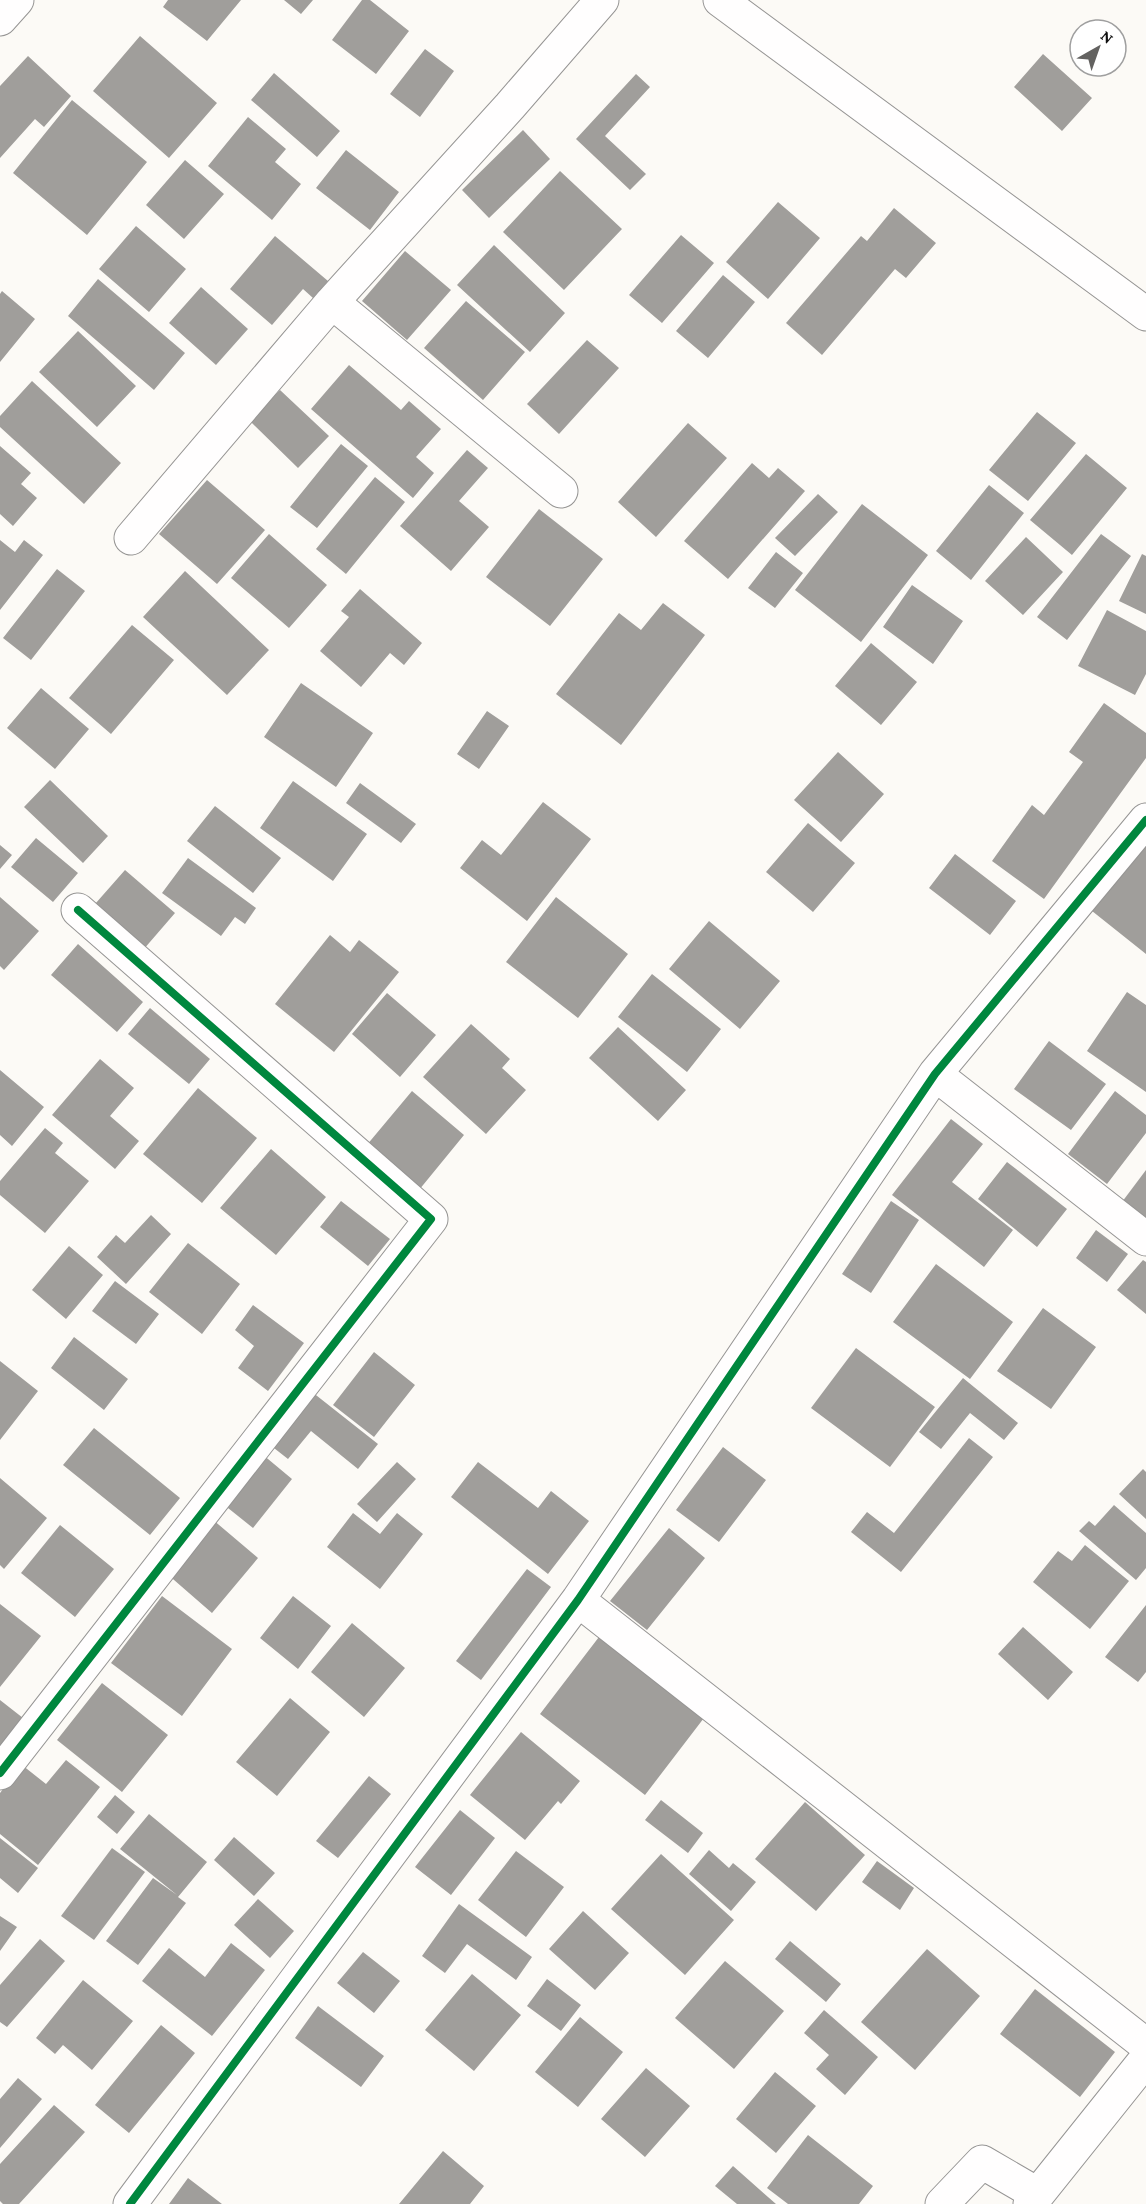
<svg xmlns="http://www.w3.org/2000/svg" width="1146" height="2204" font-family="'Crimson Pro',serif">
<rect width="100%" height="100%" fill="#fcfaf6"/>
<path fill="#a09e9b" d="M168,0h73l-34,41 -44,-34z
M284,0h29l-12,14z
M362,0h8l39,31 -33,43 -44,-34z
M140,36l77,67 -48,55 -76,-67z
M425,49l29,22 -34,46 -30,-23z
M1043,54l49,44 -30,33 -48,-44z
M28,56l43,40 -27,31 -9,-8 -35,39v-72z
M274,73l66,58 -23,26 -66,-57z
M636,74l14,13 -45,49 41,38 -16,16 -54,-51z
M72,100l75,62 -60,73 -74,-62z
M248,117l38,32 -11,13 26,22 -29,36 -64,-54z
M523,130l27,29 -61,59 -27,-28z
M346,150l53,42 -29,38 -54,-42z
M185,160l39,34 -40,45 -38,-34z
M560,171l62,58 -58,61 -61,-58z
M778,202l42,36 -52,61 -42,-37z
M894,208l42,35 -30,35 -11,-9 -73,86 -36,-32 75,-87 6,5z
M136,226l50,43 -37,43 -50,-43z
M681,235l33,28 -52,60 -33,-28z
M275,236l53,45 -15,17 -10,-9 -31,36 -42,-36z
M494,245l71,68 -35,39 -73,-67z
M405,251l46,39 -44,50 -45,-39z
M723,275l32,27 -47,56 -32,-27z
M98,279l87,74 -31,37 -86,-74z
M201,287l47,42 -32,36 -47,-42z
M2,291l33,28 -35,43v-68z
M466,301l59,51 -42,48 -59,-52z
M78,331l58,55 -39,41 -58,-55z
M587,340l32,28 -60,66 -32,-30z
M349,365l52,45 8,-9 32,28 -25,28 18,16 -21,25 -102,-89z
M32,381l89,82 -37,41 -84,-77v-11z
M280,390l49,46 -31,32 -48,-47z
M1037,412l39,31 -48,58 -39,-31z
M688,423l39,35 -71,79 -38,-35z
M341,444l27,22 -51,62 -27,-21z
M0,446l31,27 -10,11 16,14 -24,28 -13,-12z
M467,450l21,18 -29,33 30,26 -38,44 -51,-45z
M1086,454l41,34 -55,67 -42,-35z
M752,463l17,15 9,-10 27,23 -77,88 -44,-38z
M375,477l30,25 -59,72 -30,-25z
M207,480l58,50 -48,54 -58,-50z
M989,485l35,28 -53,67 -35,-29z
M818,494l20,18 -43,44 -20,-18z
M862,504l66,51 -67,87 -66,-52z
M539,509l64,50 -53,67 -64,-49z
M269,534l58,51 -38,43 -58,-50z
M1101,534l30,22 -64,84 -30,-23z
M1026,537l37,35 -40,43 -38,-34z
M0,540l15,12 9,-12 19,15 -43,55z
M776,552l27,21 -28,35 -27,-20z
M1142,554l4,2v58l-27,-13z
M57,569l28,22 -54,69 -28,-22z
M185,571l84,79 -42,45 -84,-78z
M912,585l51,36 -30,43 -50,-37z
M360,589l62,54 -18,22 -14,-12 -29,34 -41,-36 29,-34 -8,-6z
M663,603l42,32 -84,110 -65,-51 63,-81 22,17z
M1107,610l39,21v43l-11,21 -57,-29z
M132,625l42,35 -63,74 -42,-36z
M871,643l46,39 -36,43 -46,-39z
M301,683l72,50 -37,54 -72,-50z
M41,688l48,41 -34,40 -48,-41z
M1104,703l42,30v25l-102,141 -52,-38 40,-56 12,10 39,-53 -14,-10z
M487,711l22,15 -30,43 -22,-15z
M838,752l46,42 -43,48 -47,-42z
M50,780l58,56 -25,27 -59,-56z
M293,781l74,53 -34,47 -73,-53z
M360,783l56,41 -15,19 -55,-40z
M543,802l48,37 -64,82 -67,-53 22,-28 19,15z
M215,806l66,52 -28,35 -66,-52z
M808,823l47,40 -42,49 -47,-40z
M1146,833v121l-59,-47z
M36,838l42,35 -25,29 -42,-35z
M0,845l12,10 -12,14z
M955,854l61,47 -26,34 -61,-47z
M188,858l68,50 -11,16 -10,-7 -14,19 -59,-43z
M125,870l50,43 -38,44 -49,-45z
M0,897l39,34 -35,39 -4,-4z
M556,897l72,57 -50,64 -72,-56z
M709,921l71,60 -40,48 -71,-60z
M330,935l20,17 9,-12 40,32 -65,80 -59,-48z
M78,944l65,58 -26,30 -66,-57z
M652,974l69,55 -34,43 -69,-55z
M1127,992l19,13v87l-59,-41z
M387,993l49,42 -36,42 -48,-43z
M150,1008l60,51 -21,25 -61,-50z
M471,1024l39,35 -8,9 24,22 -40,44 -63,-57z
M618,1027l68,63 -28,31 -69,-63z
M1049,1041l57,43 -35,46 -57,-41z
M100,1059l34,29 -24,28 29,25 -24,28 -63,-54z
M0,1070l44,37 -32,39 -12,-11z
M198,1088l59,50 -55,65 -59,-49z
M412,1091l52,44 -45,55 -53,-44z
M1115,1091l31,24v18l-39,51 -39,-30z
M951,1119l32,25 -31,38 61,48 -29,37 -92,-72z
M45,1128l18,15 -8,10 34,28 -44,52 -45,-38v-14z
M271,1149l55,48 -50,58 -56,-47z
M1007,1162l60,47 -30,38 -59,-48z
M1146,1170v57l-27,-21z
M341,1201l49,38 -22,27 -48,-39z
M891,1201l28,19 -48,73 -29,-19z
M151,1215l20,19 -45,50 -29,-27 19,-22 9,8z
M1096,1230l32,24 -21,28 -31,-24z
M188,1243l52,41 -38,50 -53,-42z
M69,1246l34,29 -37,44 -34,-29z
M1143,1260l3,2v52l-29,-24z
M936,1264l77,58 -43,57 -77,-57z
M115,1281l44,33 -23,30 -44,-33z
M253,1305l51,38 -36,48 -30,-23 16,-22 -19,-16z
M1043,1308l53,39 -45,62 -54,-38z
M74,1337l54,42 -24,31 -53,-42z
M856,1348l79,59 -45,60 -79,-59z
M374,1352l41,33 -41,52 -41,-32z
M0,1361l38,30 -38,49z
M963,1378l55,45 -14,17 -34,-27 -29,36 -22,-17z
M307,1388l71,56 -20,25 -47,-38 -23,28 -23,-18z
M94,1428l86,70 -30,37 -87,-70z
M969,1438l24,19 -92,115 -50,-40 16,-20 27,21z
M723,1447l43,33 -47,62 -43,-32z
M262,1454l30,25 -39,49 -30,-24z
M397,1462l19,17 -39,43 -20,-18z
M478,1462l60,46 13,-17 38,30 -41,53 -97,-77z
M1143,1469l3,3v47l-27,-25z
M0,1478l47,40 -43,51 -4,-4z
M1114,1505l32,28v35l-10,12 -57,-49 10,-10 6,5z
M353,1513l27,21 17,-21 26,21 -43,55 -53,-42z
M212,1519l46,39 -46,55 -46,-40z
M60,1525l54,44 -39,48 -54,-44z
M669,1528l36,30 -58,72 -37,-29z
M1085,1545l44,36 -39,48 -57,-47 25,-31 14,10z
M527,1569l24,18 -70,93 -25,-19z
M162,1596l70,53 -50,67 -71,-53z
M293,1596l38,30 -33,43 -38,-31z
M0,1604l41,32 -41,51z
M1146,1605v67l-8,10 -33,-25z
M352,1623l53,45 -41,49 -53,-45z
M1023,1627l50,45 -25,28 -50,-46z
M602,1633l105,81 -62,81 -105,-81z
M102,1683l66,52 -46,57 -65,-52z
M290,1698l40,34 -53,64 -41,-34z
M0,1700l23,18 -23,29z
M521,1732l59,49 -19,23 -3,-3 -33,39 -55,-45z
M66,1760l34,27 -62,78 -38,-31v-41l22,-28 24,19z
M369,1776l22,18 -53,64 -22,-17z
M115,1795l20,17 -18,22 -20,-17z
M661,1800l42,33 -15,20 -43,-33z
M805,1802l60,53 -49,56 -61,-52z
M460,1810l35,28 -44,57 -36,-28z
M149,1814l58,48 -29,35 8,6 -48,62 -32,-24 47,-63 24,17 -57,-46z
M234,1837l41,36 -21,23 -40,-36z
M0,1838l38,30 -20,25 -18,-15z
M112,1848l33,24 -51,68 -33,-24z
M709,1850l20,18 4,-5 23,19 -25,29 -42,-37z
M516,1851l48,36 -38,50 -48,-37z
M661,1854l73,66 -49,55 -74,-66z
M877,1861l37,27 -14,22 -38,-28z
M258,1899l36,32 -24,27 -36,-33z
M459,1904l73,53 -16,23 -49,-36 -22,29 -23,-17z
M583,1911l46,42 -34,37 -46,-41z
M0,1916l17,11 -17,24z
M40,1939l25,22 -58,66 -7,-5v-37z
M790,1941l51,43 -15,18 -51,-43z
M231,1943l34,27 -53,66 -70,-55 27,-33 36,29z
M927,1949l53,47 -65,74 -54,-48z
M363,1952l37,29 -26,32 -37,-30z
M725,1961l59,50 -50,58 -59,-51z
M472,1974l49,41 -47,56 -49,-41z
M547,1979l34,26 -20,26 -34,-25z
M83,1980l50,41 -41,49 -29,-25 -8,9 -19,-16z
M1035,1989l80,63 -35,45 -80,-63z
M318,2006l66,50 -23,31 -66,-49z
M824,2010l54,47 -33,38 -29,-26 13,-14 -25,-22z
M580,2017l43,35 -45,55 -43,-35z
M161,2025l34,28 -66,80 -34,-28z
M646,2068l44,38 -45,51 -44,-38z
M775,2072l41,34 -40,47 -40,-34z
M18,2078l24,21 -42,49v-49z
M54,2105l31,27 -66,72h-16l-3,-3v-37z
M808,2135l65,51 -14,18h-71l-21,-16z
M443,2151l41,35 -14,18h-71z
M733,2166l43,38h-39l-22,-18z
M188,2178l34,26h-53z"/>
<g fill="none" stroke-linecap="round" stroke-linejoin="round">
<g stroke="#969594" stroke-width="35">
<path id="minor" d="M720,0l426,314
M0,19l17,-19
M332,302l229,189
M131,538l201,-236 178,-196 92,-106
M935,1074l211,165
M578,1600l568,445
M0,1773l431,-554 -353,-309
M130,2204l448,-604 357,-526 211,-254
M942,2204l40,-42 55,32
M1030,2204l116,-145"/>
</g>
<use href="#minor" stroke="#fffefe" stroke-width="33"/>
<g stroke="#fff" stroke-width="11">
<path id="cycleway" d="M0,1773l431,-554 -353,-309
M130,2204l448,-604 357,-526 211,-254"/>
</g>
<use href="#cycleway" stroke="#00873e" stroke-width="8"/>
</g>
<g transform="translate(1098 48) rotate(40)"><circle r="28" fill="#ffffff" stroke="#9f9f9f" stroke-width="1.5"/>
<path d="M0-4.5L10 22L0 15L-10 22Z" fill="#636260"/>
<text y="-9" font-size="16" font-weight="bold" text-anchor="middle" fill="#101010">N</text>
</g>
</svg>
